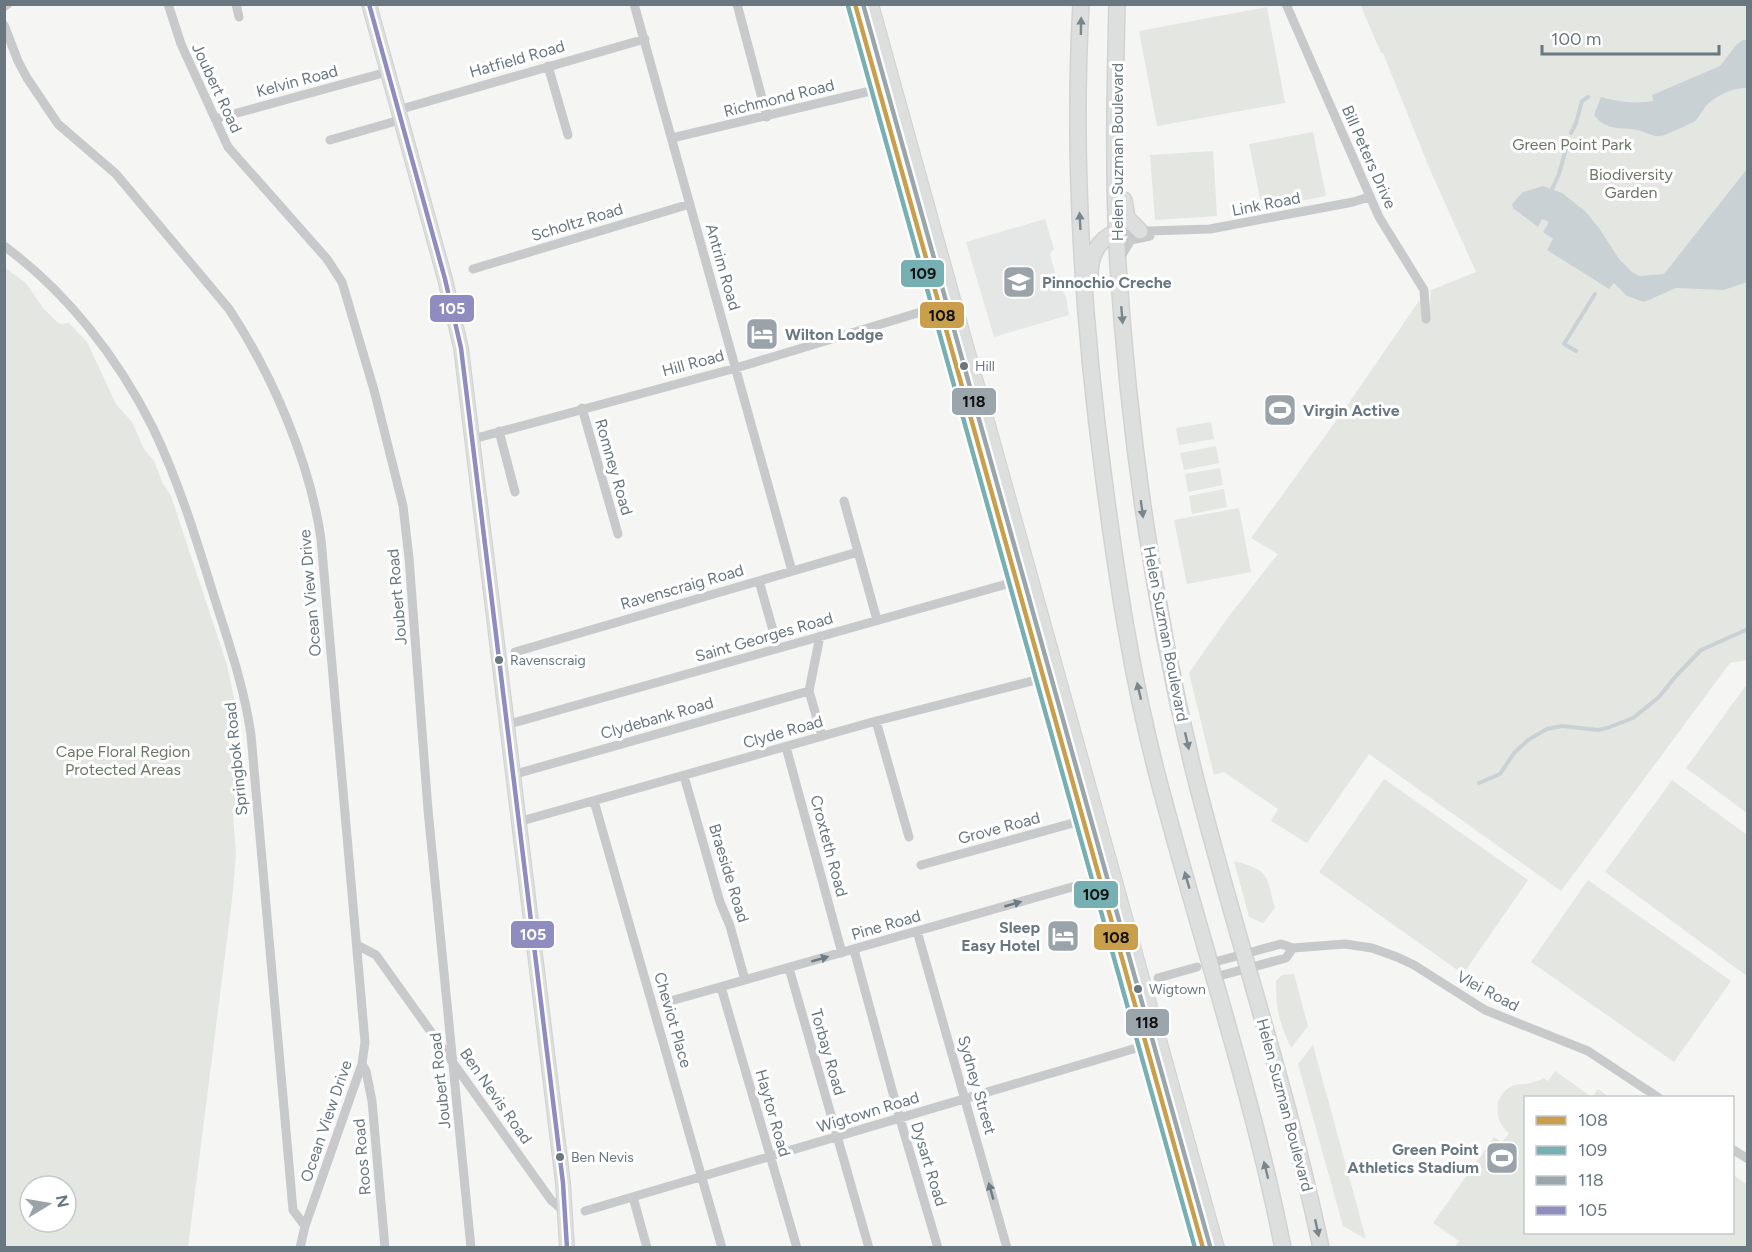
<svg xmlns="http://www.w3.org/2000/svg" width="1752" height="1252" font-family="Figtree,sans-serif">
<rect width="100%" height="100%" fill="#f5f5f4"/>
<path fill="#e5e6e6" d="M1045,219l9,30 -4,5 6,22 3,-1 2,13 5,9 3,18 -75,22 -28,-95z"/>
<path fill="#e4e6e1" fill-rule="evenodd" d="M1362,4l385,1v655l-17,3 -169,228 -192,-137 -62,89 -36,-22 7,-12 -54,-37 -10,3 -25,-102 40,-57 49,-62 -27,-16 93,-128 75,-109 11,2 1,-13 45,-18 -45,-100 -48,-119h-2l-20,-47z
M1267,7l18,96 -128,23 -18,-95z
M1313,132l13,64 -64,12 -13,-64z
M1213,151l4,65 -62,4 -5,-65z
M4,267l22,16 17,25 13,13 5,3 8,-1 18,19 29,62 16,18 12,27 10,12 9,23 8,12 56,169 7,33 10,68 -4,48 -7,1 3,39 -4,46 -44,347h-183zM30,1186h36v36h-36z
M1211,422l3,17 -35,6 -3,-17z
M1216,446l3,17 -35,7 -4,-17z
M1220,468l3,17 -35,7 -3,-18z
M1224,489l3,18 -35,7 -3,-18z
M1239,508l12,64 -64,12 -13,-64z
M1747,684v129l-61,-45z
M1384,779l144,101 -65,94 -144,-102z
M1672,780l75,55v141l-142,-104z
M1234,861c37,10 31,13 41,47l-12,15 -14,-6z
M1588,880l143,101 -57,81 -143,-100z
M1294,974l14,52 -17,22c-12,-27 -15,-37 -15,-67l6,-6z
M1313,1045l53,194 -23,-13 -45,-162z
M1555,1071l37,26 6,-8 11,8 -83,1v134h206l1,-58 14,11v62h-292l4,-6 -26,-18 61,-86 8,5 7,-9c-16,-12 -16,-38 3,-47 6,-3 13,-1 19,-3 4,-1 9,-3 13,-5l4,3z"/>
<path fill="#cad1d4" d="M1743,40h4v48c-14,-1 -32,8 -41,18 -4,5 -7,11 -11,15 -3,2 -31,15 -34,15 -7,2 -20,-7 -31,-7 -15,-1 -26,-1 -36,-14l7,-18c17,5 34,7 52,4l-1,-6 68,-29 17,-22z
M1747,169v113l-23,8 -48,-2 -32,14 -17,-6 -13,-13 -5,6 -62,-39 6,-11 -10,-7 6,-10 -7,-3 -4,8 -25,-19 -1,-4 11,-12 20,-6 19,7 24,19 13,16 20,31 13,13 7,4 25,-2z"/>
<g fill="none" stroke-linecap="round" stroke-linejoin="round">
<path stroke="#cad1d4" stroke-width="4" d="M1571,133l5,-10 6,-22 6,-4
M1552,189l7,-15 8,-29
M1576,351l-12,-7 31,-50
M1479,783l21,-9 14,-21 14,-13 19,-11 15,-3 36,4 9,-2 26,-10 26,-21 17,-21 25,-26 47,-21"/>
<g stroke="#d1d1d1" stroke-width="16">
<path id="secondary" d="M369,4l76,275 16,69 102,835 4,65
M855,4l246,875 102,369
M871,4l346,1244"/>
</g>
<g stroke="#d1d2d2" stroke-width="18">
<path id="primary" d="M1081,4c-9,159 2,319 23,476 13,99 28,198 53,294 41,158 94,313 126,474
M1117,4c-2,87 -4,175 1,261 11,170 35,338 75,503 40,161 94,317 128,480
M1124,200l3,18 13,13
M1090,276c0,-20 8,-37 27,-44"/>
</g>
<path stroke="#c7c9ca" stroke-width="9" d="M168,4l13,40 47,103 99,112 15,23 32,108 29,116 6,52 19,252 43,438
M236,4l3,13
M634,4l158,567
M737,4l30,113
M1286,4l93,213 45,73 2,29
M4,7l4,-3
M4,25l14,36 9,17 31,46 58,50 113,135c43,65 81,153 92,230l44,503 -3,22 -57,162 -5,22
M548,66l20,69
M398,110l247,-71
M215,119l172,-47
M672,138l211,-50
M330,140l70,-20
M1117,232l93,-3 143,-27 16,-5
M4,246c63,46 114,112 149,182 25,52 42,107 59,162 15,48 32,95 39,145l42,475 12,16
M1120,258l11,-18 19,-4
M473,269l217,-65
M582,408l36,126
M499,431l16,61
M473,439l263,-71 208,-63
M844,501l33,119
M759,581l19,67
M820,636l-11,55 13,45
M515,652l343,-100
M876,721l33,116
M506,725l515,-145
M786,747l56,206
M512,775l297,-84
M684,776l36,126 10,24 15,54
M594,801l128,447
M518,822l358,-101 172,-44
M921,865l163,-45
M917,931l90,317
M357,945l19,10 175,245 14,12
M854,950l46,169 38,129
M1211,963l70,-19 12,4 52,-4 27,4 25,9 17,8 71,45 103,41 71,47
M789,968l80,280
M1215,977l71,-19 7,-10
M1158,978l39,-11
M721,987l76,261
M667,1002l437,-124
M362,1064l4,7 6,30 13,147
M1732,1149l16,10
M633,1197l14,51
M585,1211l565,-167"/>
<use href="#secondary" stroke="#dddede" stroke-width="14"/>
<use href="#primary" stroke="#dddede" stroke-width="15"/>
<g stroke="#fff" stroke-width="9">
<path id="bus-1" d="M855,4l348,1244"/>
</g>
<g stroke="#fff" stroke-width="9">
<path id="bus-2" d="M848,6l347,1242"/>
</g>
<g stroke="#fff" stroke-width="9">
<path id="bus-3" d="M863,4l347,1242"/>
</g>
<g stroke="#fff" stroke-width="9">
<path id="bus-4" d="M369,4l76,275 16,69 102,835 4,65"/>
</g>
<use href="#bus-1" stroke="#ca9f4c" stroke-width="4.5"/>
<use href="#bus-2" stroke="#77b0b2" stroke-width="4.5"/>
<use href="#bus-3" stroke="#9aa6ac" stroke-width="4.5"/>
<use href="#bus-4" stroke="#8f8dbf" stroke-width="4.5"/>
</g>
<defs><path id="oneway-solid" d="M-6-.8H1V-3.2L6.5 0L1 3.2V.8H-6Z" transform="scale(1.5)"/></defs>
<g fill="#7a868e">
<use href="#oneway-solid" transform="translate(1081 26) rotate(-89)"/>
<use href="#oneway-solid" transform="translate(1080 221) rotate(-93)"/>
<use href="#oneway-solid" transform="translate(1122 315) rotate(85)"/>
<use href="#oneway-solid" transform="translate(1142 509) rotate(82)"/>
<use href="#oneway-solid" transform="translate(1139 691) rotate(-103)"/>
<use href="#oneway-solid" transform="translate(1187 741) rotate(77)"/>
<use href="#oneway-solid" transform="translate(1187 880) rotate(-106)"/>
<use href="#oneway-solid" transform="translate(1266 1170) rotate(-104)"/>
<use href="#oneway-solid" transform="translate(1317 1228) rotate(78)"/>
</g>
<g fill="#6d7b84">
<use href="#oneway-solid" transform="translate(1013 904) rotate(-16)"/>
<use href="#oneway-solid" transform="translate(820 959) rotate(-16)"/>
<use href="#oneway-solid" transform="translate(991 1191) rotate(-106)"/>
</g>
<defs>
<g id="school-square" transform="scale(1.725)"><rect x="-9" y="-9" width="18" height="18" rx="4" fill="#99a3a9" stroke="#fff"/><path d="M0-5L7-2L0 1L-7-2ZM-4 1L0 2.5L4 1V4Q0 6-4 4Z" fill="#fff"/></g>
<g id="hotel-square" transform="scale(1.725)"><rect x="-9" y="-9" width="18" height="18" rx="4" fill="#99a3a9" stroke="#fff"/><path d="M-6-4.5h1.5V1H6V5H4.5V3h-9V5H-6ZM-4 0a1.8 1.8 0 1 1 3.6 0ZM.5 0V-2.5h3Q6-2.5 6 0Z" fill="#fff"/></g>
<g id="stadium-square" transform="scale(1.725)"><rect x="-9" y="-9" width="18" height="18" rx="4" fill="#99a3a9" stroke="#fff"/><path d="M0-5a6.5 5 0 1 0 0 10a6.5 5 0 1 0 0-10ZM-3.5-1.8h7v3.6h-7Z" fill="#fff"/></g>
</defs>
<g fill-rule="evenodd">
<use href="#school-square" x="1019" y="282"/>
<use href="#hotel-square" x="762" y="334"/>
<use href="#stadium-square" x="1280" y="410"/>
<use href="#hotel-square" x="1063" y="936"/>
<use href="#stadium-square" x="1502" y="1158"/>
</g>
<g fill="#687780" stroke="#fff" stroke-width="2">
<circle cx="964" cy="366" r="5"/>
<circle cx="499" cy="660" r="5"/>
<circle cx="1138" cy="989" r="5"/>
<circle cx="560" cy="1157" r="5"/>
</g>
<g text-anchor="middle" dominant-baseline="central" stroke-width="6" stroke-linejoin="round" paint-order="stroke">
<g font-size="14" fill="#687780" stroke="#fff" text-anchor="start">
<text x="975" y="366">Hill</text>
<text x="510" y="660">Ravenscraig</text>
<text x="1149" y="989">Wigtown</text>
<text x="571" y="1157">Ben Nevis</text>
</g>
<g font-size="16" fill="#687780" stroke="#fff">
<text transform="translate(517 59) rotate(-16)">Hatfield Road</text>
<text transform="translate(297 81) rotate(-15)">Kelvin Road</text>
<text transform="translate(217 88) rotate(65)">Joubert Road</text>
<text transform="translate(779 98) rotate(-14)">Richmond Road</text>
<text transform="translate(1117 152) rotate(-90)">Helen Suzman Boulevard</text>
<text transform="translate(1369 157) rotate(66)">Bill Peters Drive</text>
<text transform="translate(1266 204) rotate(-11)">Link Road</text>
<text transform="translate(577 222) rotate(-17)">Scholtz Road</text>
<text transform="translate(723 267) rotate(74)">Antrim Road</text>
<text transform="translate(693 363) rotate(-15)">Hill Road</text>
<text transform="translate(614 467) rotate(74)">Romney Road</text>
<text transform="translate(682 587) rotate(-16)">Ravenscraig Road</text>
<text transform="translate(310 593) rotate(-95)">Ocean View Drive</text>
<text transform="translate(397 597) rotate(-95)">Joubert Road</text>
<text transform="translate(1166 634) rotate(79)">Helen Suzman Boulevard</text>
<text transform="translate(764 637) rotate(-16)">Saint Georges Road</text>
<text transform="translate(657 718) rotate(-16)">Clydebank Road</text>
<text transform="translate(783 732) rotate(-16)">Clyde Road</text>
<text transform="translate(236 759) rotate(-96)">Springbok Road</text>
<text transform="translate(999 828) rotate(-15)">Grove Road</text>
<text transform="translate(829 846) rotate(75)">Croxteth Road</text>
<text transform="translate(729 873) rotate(73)">Braeside Road</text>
<text transform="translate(886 925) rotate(-16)">Pine Road</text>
<text transform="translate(1488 991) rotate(28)">Vlei Road</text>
<text transform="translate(673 1020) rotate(74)">Cheviot Place</text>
<text transform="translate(828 1052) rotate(74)">Torbay Road</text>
<text transform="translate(440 1081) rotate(-96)">Joubert Road</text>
<text transform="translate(977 1085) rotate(74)">Sydney Street</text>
<text transform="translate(496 1096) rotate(55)">Ben Nevis Road</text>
<text transform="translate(1285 1105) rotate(75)">Helen Suzman Boulevard</text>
<text transform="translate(868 1112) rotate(-17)">Wigtown Road</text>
<text transform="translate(773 1113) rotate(74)">Haytor Road</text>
<text transform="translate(326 1121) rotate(-71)">Ocean View Drive</text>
<text transform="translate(362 1157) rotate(-95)">Roos Road</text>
<text transform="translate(929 1164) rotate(73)">Dysart Road</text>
</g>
<g font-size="16" fill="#6b7866" stroke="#fff">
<text x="1572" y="144">Green Point Park</text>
<text x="1631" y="174">Biodiversity<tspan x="1631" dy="18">Garden</tspan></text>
<text x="123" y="751">Cape Floral Region<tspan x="123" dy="18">Protected Areas</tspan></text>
</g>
<g font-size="16" font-weight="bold" fill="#687780" stroke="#fff" text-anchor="start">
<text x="1042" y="282">Pinnochio Creche</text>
<text x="785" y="334">Wilton Lodge</text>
<text x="1303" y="410">Virgin Active</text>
<text x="1040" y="927" text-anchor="end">Sleep<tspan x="1040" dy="18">Easy Hotel</tspan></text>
<text x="1479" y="1149" text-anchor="end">Green Point<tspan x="1479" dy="18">Athletics Stadium</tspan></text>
</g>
</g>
<g stroke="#fff" stroke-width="2">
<rect x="900" y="259" width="45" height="29" rx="6" fill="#77b0b2"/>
<rect x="429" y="294" width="46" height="29" rx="6" fill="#8f8dbf"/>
<rect x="919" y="301" width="46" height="28" rx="6" fill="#ca9f4c"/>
<rect x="951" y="387" width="46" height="29" rx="6" fill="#9aa6ac"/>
<rect x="1073" y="880" width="46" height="29" rx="6" fill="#77b0b2"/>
<rect x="510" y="920" width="45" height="29" rx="6" fill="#8f8dbf"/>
<rect x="1093" y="923" width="46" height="28" rx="6" fill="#ca9f4c"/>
<rect x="1125" y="1008" width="45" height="29" rx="6" fill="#9aa6ac"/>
</g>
<g font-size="16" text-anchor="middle" font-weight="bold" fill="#fff">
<text x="452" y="314">105</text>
<text x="533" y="940">105</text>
</g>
<g font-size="16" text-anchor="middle" font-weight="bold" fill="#111">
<text x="923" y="279">109</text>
<text x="942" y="321">108</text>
<text x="974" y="407">118</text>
<text x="1096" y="900">109</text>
<text x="1116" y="943">108</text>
<text x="1147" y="1028">118</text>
</g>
<rect width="1752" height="1252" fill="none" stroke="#687780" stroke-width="12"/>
<rect x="1524" y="1096" width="210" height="138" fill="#ffffff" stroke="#c3c9cc" stroke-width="1.5"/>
<rect x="1536" y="1116" width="30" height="9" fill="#ca9f4c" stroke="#c3c9cc" stroke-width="1.5"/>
<text x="1578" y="1126" font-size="18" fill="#687780">108</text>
<rect x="1536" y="1146" width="30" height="9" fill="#77b0b2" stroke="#c3c9cc" stroke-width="1.5"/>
<text x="1578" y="1156" font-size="18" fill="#687780">109</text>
<rect x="1536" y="1176" width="30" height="9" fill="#9aa6ac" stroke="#c3c9cc" stroke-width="1.5"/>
<text x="1578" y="1186" font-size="18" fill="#687780">118</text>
<rect x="1536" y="1206" width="30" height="9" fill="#8f8dbf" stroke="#c3c9cc" stroke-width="1.5"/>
<text x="1578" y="1216" font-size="18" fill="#687780">105</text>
<g transform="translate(48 1204) rotate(79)"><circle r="28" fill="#ffffff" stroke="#c3c9cc" stroke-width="1.5"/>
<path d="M0-4.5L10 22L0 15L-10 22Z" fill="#99a3a9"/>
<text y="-9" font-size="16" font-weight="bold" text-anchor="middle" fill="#687780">N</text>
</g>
<path d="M1542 45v9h177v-9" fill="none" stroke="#687780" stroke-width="3"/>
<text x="1551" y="45" font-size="18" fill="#687780" stroke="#ffffff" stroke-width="4.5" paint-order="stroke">100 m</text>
</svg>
